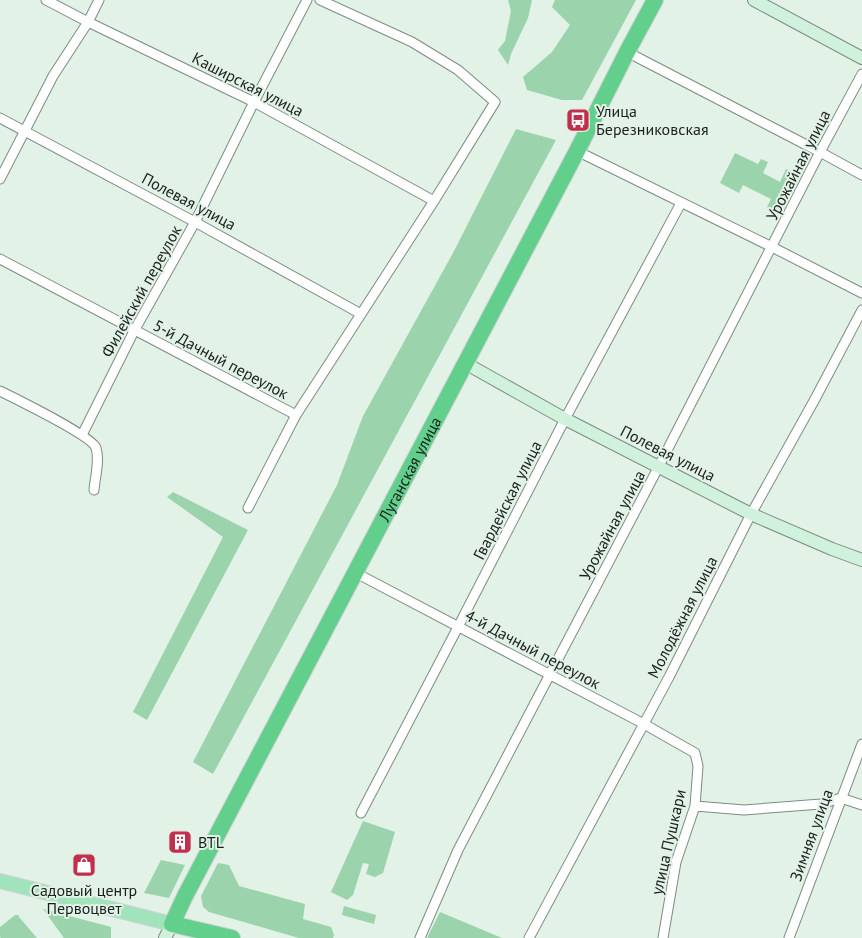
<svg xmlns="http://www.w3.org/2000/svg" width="862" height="938" font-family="'PT Sans',sans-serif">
<rect width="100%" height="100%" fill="#e2f2e6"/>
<path fill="#9ad3ac" d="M508,0h24l-4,18 -17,36 -3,11 -10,-15 7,-9 6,-30z
M555,0h81l-54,100h-20l-35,-10 -4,-13 29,-25 18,-27 -18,-18z
M516,129l40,11 -343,634 -20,-12 144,-277 26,-69 90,-163z
M735,153l23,11 3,-5 7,3 -5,11 17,9 6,-13 9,4 -20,38 -8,-4 4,-8 -28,-14 -4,8 -19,-10z
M173,492l75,38 -101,190 -14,-8 90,-175 -56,-40z
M363,821l32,11 -12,41 -8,4 -9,-3 3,-10 -6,-1 -10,32 -6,5 -16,-8z
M161,860l24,5 -16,33 -25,-5z
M218,863l11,2 10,21 66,18 -2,15 28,8 3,8 -1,3h-34l-90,-26 -6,-5 -2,-11z
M344,906l32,9 -2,9 -32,-9z
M43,909l68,18v11h-47z
M440,912l62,26h-75z
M15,915h3l1,2 18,21h-36l-1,-1v-10z"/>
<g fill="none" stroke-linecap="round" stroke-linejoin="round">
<g stroke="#7d8c82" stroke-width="11">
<path id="street" d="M46,0l42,22 166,80 180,99
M627,52l193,100 42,23
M0,118l195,104 166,92
M577,151l195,96 90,46
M0,179l53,-103 35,-54 11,-22
M0,259l296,156
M0,391c16,8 92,45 96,57 4,13 -1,29 -2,42
M82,435l52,-104 61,-109 59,-120 53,-102
M248,508l48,-93 138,-214 61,-99 -37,-32 -46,-28 -92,-42
M356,573l288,151 51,29 3,13 -3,40 -19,56 -13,76
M695,806l49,4 77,-6 20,-6 21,7
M361,813l97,-186 107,-208 116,-216
M420,938l38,-88 201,-384 161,-314 42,-78
M529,938l140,-261 82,-163 64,-115 47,-89
M789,938l73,-194"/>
</g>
<g stroke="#7d8c82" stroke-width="14">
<path id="secondary" d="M754,0l108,58
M465,363l100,56 186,95 81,35 30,11
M165,938l7,-14"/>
</g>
<g stroke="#d1d2d2" stroke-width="16">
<path id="primary" d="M0,881l172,43"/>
</g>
<g stroke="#d1d2d2" stroke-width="18">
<g id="highway">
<path id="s1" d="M232,938l-60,-14 13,-28 392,-745 50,-99 28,-52"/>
</g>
</g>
<use href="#street" stroke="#fff" stroke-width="9"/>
<use href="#secondary" stroke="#d0f1dc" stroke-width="12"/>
<use href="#primary" stroke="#a1e3ba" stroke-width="14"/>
<use href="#highway" stroke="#62d08c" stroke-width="16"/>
</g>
<defs>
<g id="bus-square" transform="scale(1.25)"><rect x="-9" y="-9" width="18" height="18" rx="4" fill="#c02f4c" stroke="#e2f2e6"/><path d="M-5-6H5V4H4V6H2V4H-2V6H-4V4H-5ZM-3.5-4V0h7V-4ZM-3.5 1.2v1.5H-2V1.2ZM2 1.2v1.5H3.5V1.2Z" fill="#fff"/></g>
<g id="building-square" transform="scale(1.25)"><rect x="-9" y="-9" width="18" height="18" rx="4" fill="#c02f4c" stroke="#e2f2e6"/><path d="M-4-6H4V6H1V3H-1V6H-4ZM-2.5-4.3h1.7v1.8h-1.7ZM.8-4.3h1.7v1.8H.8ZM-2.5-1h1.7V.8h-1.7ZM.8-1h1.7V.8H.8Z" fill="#fff"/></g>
<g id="shop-square" transform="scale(1.25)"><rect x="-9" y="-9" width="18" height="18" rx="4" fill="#c02f4c" stroke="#e2f2e6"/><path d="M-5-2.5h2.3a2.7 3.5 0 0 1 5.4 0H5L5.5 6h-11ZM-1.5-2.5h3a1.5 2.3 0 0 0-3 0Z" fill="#fff"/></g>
</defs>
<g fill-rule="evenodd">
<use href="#bus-square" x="578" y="120"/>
<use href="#building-square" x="180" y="842"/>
<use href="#shop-square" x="84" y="865"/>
</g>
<g text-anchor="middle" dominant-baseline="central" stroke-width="4" stroke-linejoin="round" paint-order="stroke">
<g font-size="16" fill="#1a201c" stroke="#e2f2e6">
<text transform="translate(248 84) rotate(27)">Каширская улица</text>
<text transform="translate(798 165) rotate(-63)">Урожайная улица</text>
<text transform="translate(189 201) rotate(28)">Полевая улица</text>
<text transform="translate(141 291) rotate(-61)">Филейский переулок</text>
<text transform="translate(221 359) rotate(28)">5-й Дачный переулок</text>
<text transform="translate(668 453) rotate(27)">Полевая улица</text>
<text stroke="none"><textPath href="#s1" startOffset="575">Луганская улица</textPath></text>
<text transform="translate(507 500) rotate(-63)">Гвардейская улица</text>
<text transform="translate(612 525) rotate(-62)">Урожайная улица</text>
<text transform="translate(682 617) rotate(-63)">Молодёжная улица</text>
<text transform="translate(533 649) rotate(28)">4-й Дачный переулок</text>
<text transform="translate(811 835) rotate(-70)">Зимняя улица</text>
<text transform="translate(668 842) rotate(-77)">улица Пушкари</text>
</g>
<g font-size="16" fill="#1a201c" stroke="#e2f2e6" text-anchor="start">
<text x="596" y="111">Улица<tspan x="596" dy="18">Березниковская</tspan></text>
<text x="198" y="842">BTL</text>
<text x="84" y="890" text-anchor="middle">Садовый центр<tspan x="84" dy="18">Первоцвет</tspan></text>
</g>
</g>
</svg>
